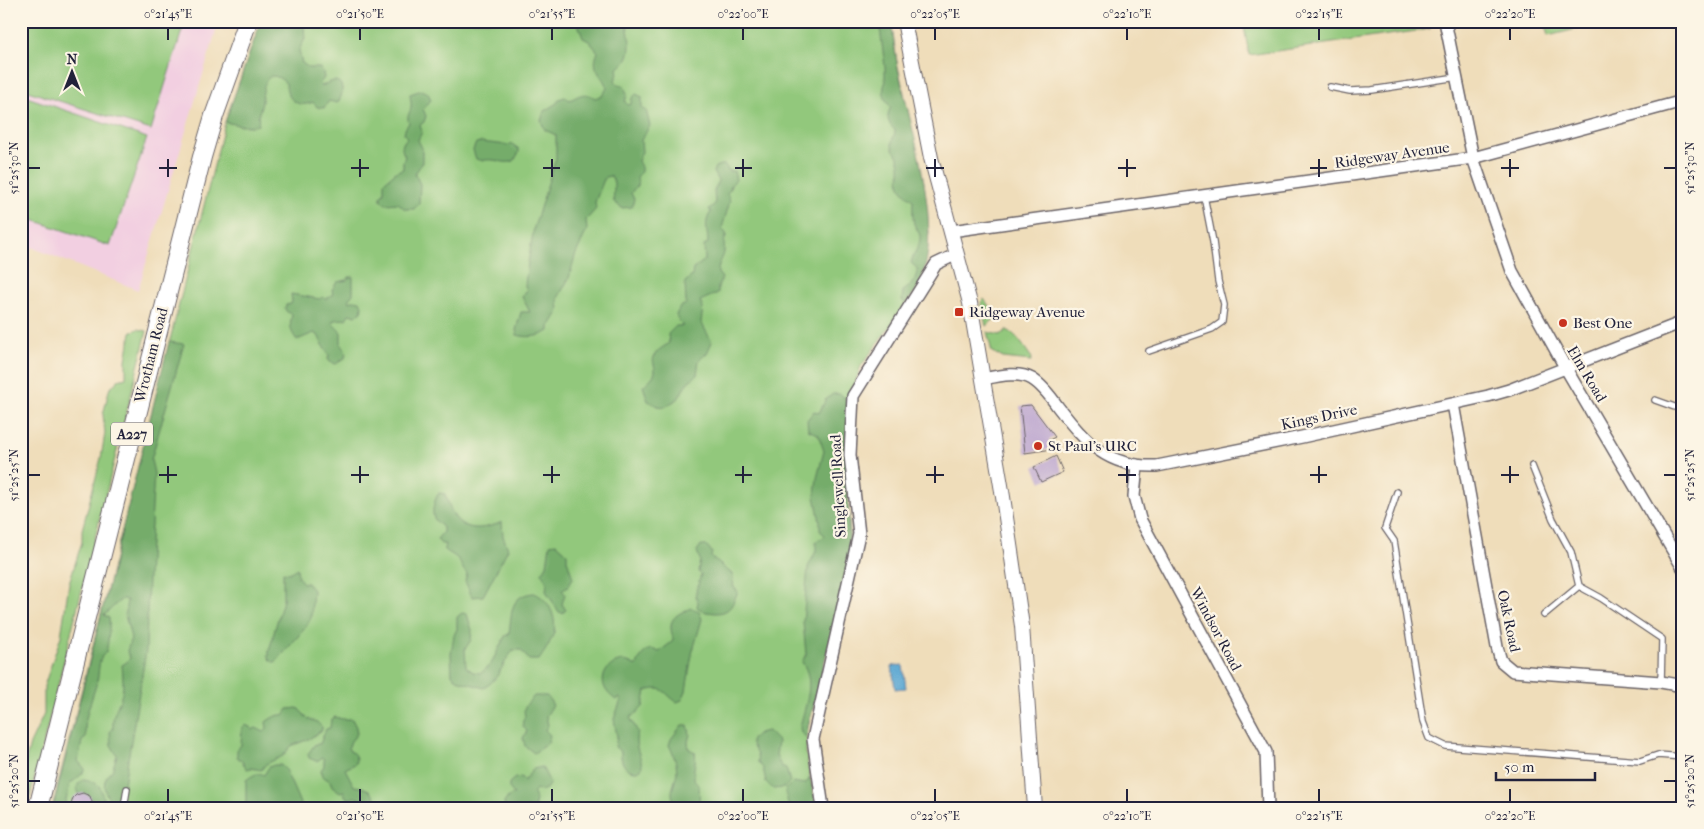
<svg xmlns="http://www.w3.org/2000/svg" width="1704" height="829" font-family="'IM FELL French Canon',serif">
<rect width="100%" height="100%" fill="#fcf5e5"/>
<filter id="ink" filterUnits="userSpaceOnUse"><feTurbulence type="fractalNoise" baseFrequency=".02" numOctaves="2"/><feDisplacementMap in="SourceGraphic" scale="10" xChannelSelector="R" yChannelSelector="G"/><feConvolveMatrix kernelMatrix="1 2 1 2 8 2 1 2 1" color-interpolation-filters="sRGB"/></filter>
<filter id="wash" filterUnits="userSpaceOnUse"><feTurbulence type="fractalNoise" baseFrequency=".0096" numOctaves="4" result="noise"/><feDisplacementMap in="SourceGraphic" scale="20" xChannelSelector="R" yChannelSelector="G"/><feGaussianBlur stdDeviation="1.12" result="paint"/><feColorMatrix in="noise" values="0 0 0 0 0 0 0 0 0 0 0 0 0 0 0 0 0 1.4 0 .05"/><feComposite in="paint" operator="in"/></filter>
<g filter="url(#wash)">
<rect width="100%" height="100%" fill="#efddba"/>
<path fill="#f2cfe1" d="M21,21h198l-81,269 -117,-47z"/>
<path fill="#92c87b" stroke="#5a755b" d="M21,21h164l-34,109 -130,-41z
M261,21h630l6,41 27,120 5,50 -4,33 -19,40 -45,61 -12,35 -3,55 4,78 -33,162 -9,31 -2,25 4,25 7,31h-765l173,-686z
M1243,21h186l1,8 -181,26z
M1544,21h65l-61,15z
M21,95l126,43 -37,108 -89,-30z
M984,299l13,18 -11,9 -5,-24z
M138,329l9,2 -120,477h-6v-29l9,-35 14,-30v-28l17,-50 8,-53 13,-41v-12l19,-72 4,-25 -2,-18 6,-25 9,-10 8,-2v-18l5,-28z
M1007,330c10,4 18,19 25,28l-1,3 -28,-3 -11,-6 -5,-20 13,3z"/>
<path fill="#75ac6b" stroke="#4c6753" d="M261,21h46l-3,6 1,12 -6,11 3,13 7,5h11l3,4 1,6 -4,5 1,3c4,-1 8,-4 12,-5 13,-1 10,17 4,22l-8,-2 -5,7 -7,-1 -4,-5c-15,7 -27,-3 -27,-19 -20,-18 -23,3 -24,18 0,4 -2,8 -3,12 -1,4 0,8 -1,12 -6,3 -25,-1 -33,-3z
M577,21h50c2,20 9,35 -10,48l1,5 -3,6 3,5 6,1 3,8 -2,8 3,3 3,-1 1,-6 4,-4 6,3v12l4,1 4,16 -9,14 1,12 -4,9c4,7 5,10 -1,16l1,7 -7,9 3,6 -2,8 -10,1 -8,-6c-2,-10 3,-17 -3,-26l-6,1 -10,25 1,7 -10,11 1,10 -12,26 -6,22 -11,20 1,13 -10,16v4c-9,6 -22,7 -32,4l-1,-5 5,-18h9l-8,-15 5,-7 -2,-4 1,-11 8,-48 22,-69v-23l-11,-5 -4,-9 3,-10 13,-8 2,-4 6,-2 5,3c10,-5 15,-9 25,-2l8,-3 4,-7c-5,-15 -17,-18 -9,-36l-9,-11 -6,-3z
M879,21h12c2,14 4,28 6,42 12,62 49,163 22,222 -3,7 -9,13 -13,20l-4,-5 1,-9c8,-5 15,-13 14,-23l-6,-5c2,-10 10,-18 9,-27 -1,-4 -4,-8 -6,-12 -2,-8 -1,-16 -1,-24 -25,-17 -6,-24 -16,-45 -2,-4 -5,-5 -5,-10 -1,-5 3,-9 3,-15 -8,-6 -9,-15 -4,-23 -7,-6 -10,-17 -5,-26l-1,-3v-11z
M422,90l6,3 3,7 -8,9 3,7 -2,6 -4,3 2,7 -4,8 4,8v15l-7,11 5,10 -1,20 -5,5h-9l-7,-6 -12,1 -5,-3v-6l3,-2v-11l13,-11 6,-2v-7l2,-6c-5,-7 -3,-13 2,-18l-3,-5 2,-6 3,-4c-3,-8 1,-9 2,-16 1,-4 -1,-8 -1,-13z
M481,142l26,3 5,-1 7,5v3l-5,9c-8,3 -13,0 -21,-1 -7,-1 -10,2 -17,-1l-3,-9 3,-7z
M720,165h5l4,6h5l2,9 -5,5 -1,5 -3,3 3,8 -8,27 5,7c-5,7 -1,14 -4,21 -3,7 -5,9 -5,17l4,5 -4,9v6l-18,8 3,7 -2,14 11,20 -5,11 -8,7 -2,15 -10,8 -9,16 -7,4 -6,4 -7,-1 -10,-5 -5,-15c4,-4 12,-9 12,-16 0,-5 -3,-8 -1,-13 2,-7 10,-10 15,-14l-1,-9 8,-8h7l-4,-4 -3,-7 4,-8 6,-3 -1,-22 7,-6 1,-7 12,-9 -1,-14 4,-3c0,-12 -5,-20 3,-31l-2,-3 6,-5 -1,-13 4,-10 -5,-9 2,-5z
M349,277h4v17l-5,6 2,2 4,-2 6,1 2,5 -1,6 -5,4 -7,-2 -3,5 -12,1 -2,3 9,9v13l5,7 -1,6 -9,6 -6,-2 -2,-3 1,-4 -5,-7 -6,-13 -4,-2 -17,7c-7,-9 -8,-15 -5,-25l-6,-4 -1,-3 1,-3 5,-1 1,-3 -1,-7 29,5 2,-2 4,2 7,-4 -1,-5 5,-8 10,-2z
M169,342l15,2 -33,116 3,13 -6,105 -2,73 -23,139 -3,5 1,6 -2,3 -3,1c-13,-7 -16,-27 -4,-34l5,-16 -6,-10 -1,-13 3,-4c-1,-16 4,-18 8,-31 3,-9 2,-22 1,-32l5,-3 3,-4 -3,-7 4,-13 -6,-23 2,-15 -5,-1c-7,5 -11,11 -18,16l5,3c1,5 -1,29 -3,34 -2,2 -4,4 -5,6 -3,7 -2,16 -4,23 -4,18 -15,37 -11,57l-4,3 -4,20 7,8 -3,5 -12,10 -6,24h-11z
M833,394h7l9,7 -3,55 4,106 -42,165 -1,11 -6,-5 -1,-6c5,-22 16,-45 2,-65l4,-8 -3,-32 5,-55 8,-16v-10l7,-3 2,-3 -5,-4v-9l-5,-26 2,-18 7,-27 -6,-17 -10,-4 -1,-10 7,-9 5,2 7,-14z
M439,493l6,1c3,7 5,15 9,22 11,17 32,13 48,6l1,14 5,13 -25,47 -11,1 -7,-16 2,-7c-5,-5 -6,-10 -9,-15 -4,-4 -10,-6 -14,-10l1,-5h-4l-4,-5 6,-7v-5c-3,-2 -7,-5 -9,-9 -3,-7 1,-20 5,-25z
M556,543l11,10v7l6,18 -5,8 -6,4 3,4 -3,10 4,6 -4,3 -3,-1 -13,-21 1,-8 -5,-10 5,-8 3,-21z
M701,545l6,1 5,6 -1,5 21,17 2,14 4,3c-5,12 -7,22 -22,22 -9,-1 -11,0 -19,-6l1,-5 -3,-6 6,-22 -3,-2 2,-12 -3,-9z
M297,568l1,9 5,6h4l6,7 -2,28 -5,9 -30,35h-3l-4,-4v-7l14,-51v-28l6,1z
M534,593c14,5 23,23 20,39 -3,10 -9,19 -15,28h-10l-8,-10h-7c-13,13 -12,27 -30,38l-24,-7 -8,-6 -1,-21 3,-19 3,-6v-12l5,-4 5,1 5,16 -1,10 -6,9 1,18 7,5 8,1 10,-9 14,-28 4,-2c3,-20 0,-39 25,-41z
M691,608l8,3 3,8 -10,35 -6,37 -4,9 -5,2c-13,-8 -12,-17 -31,-11l-3,16c-5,5 -8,7 -13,11l8,14c-6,13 4,23 4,36l-4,3c-12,1 -18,-8 -17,-19l-6,-5 2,-10 -3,-18 7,-19 -1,-2 -4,2c-30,-20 0,-49 18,-35h3c5,-11 10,-20 22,-13l14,-11c0,-5 -2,-9 -2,-13 -1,-12 11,-16 20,-20z
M534,696h13l6,9 -7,11 2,9 -3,5 5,5 -2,8 -14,10 -9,-7 -2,-8 4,-7c-6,-5 -5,-9 -2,-15 -3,-9 3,-13 9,-20z
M298,708l9,10 10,4 5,5v3l-13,9 -18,7 -8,10 -17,8 -5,6 -10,-2 -4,1 -6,-9 -4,-3v-7l4,-5 1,-17 3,-3 5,2 2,3 4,-2 8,4 3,-4 -1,-6c5,-4 12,-8 18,-7l4,-6z
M335,717l7,2h10l4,8 1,7 -6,7 -3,8c6,4 10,8 7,15l-10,5 9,17 8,1 7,3 15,18h-19l-2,-7 -8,-4 -6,2 -4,-3 -1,-5 -4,1 -8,-6 -2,-5 -8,-5 -1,-6 3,-4v-7l-3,-2 -2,3 -3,1 -7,-3 -1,-4 7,-10h5l6,-15 4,-1 1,-8z
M682,725h6l2,9 -2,8 1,7 6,3c2,9 -2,15 -1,24 0,6 3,7 5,11 1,3 0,16 0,21h-22c-8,-16 -5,-16 -1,-31 3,-10 -3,-24 -7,-32l2,-6z
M768,731l10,10 -2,15 5,10 5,2 4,14 -6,6 -11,1 -7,-7 -3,-14 -5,-5 -1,-8 -6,-13c3,-8 9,-10 17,-11z
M274,765h7l6,6v5l2,2 13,30h-56v-28c6,-4 12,-9 18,-5l5,-8z
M542,767l8,16 -4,6 -6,2 -4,-2 -3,5 3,6 -2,8h-29l-1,-5 4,-6 6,-3 -5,-6v-5l6,-5 6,-1 3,4 9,-12z
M810,777l7,31h-28l-4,-18 8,-8 11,2 4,-3z
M83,780c26,3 12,13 28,28h-18c1,-9 -5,-15 -14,-14l-2,-6 1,-4z"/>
<path fill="#59a6d2" stroke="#3e6486" d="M903,665l3,23 -11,1 -3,-23z"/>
<g id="blocks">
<path fill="#bca6cf" d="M1031,405l24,32 -6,3 4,9 -28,4 -5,-47z
M1056,456l7,16 -22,10 -7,-15z
M83,793l7,3 4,12h-24l3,-10 3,-3z"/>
</g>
</g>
<g filter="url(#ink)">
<use href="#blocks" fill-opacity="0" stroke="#6a6367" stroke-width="1"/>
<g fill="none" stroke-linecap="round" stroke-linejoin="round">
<g stroke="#6a6367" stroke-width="8">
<path id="service" d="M1330,87l20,4 22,-1 85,-13
M1149,351l63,-22 10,-7 2,-17 -6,-24 -5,-39 -9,-46
M1655,400l28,10
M1532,466l21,53 18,33 8,34 22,12 61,41 -1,43
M1397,492l-12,36 9,13 29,181 6,16 16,8 195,15 18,-6 25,2
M1544,615l35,-29
M113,807l1,1
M124,808l3,-19"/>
</g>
<g stroke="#6a6367" stroke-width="14">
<path id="minor" d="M1445,21l28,137 39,113 53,96 118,201
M951,231l522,-73 210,-57
M983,379c15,-3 36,-8 49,0 10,6 19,18 26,28 28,36 50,61 99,59l145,-29 186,-41 21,-6 174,-68
M1453,404l44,243 4,14 12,10 148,11 22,4
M1137,465l-3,31 6,23 126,233 2,56
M823,808l-10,-69 46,-205 -9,-79 3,-59 83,-132 21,-10"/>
</g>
<g stroke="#6a6367" stroke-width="16">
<path id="tertiary" d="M904,21l27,137 39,145 33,194 19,129 13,182"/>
</g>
<g stroke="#6a6367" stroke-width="20">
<path id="primary" d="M38,808l164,-651 12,-41 34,-95"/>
</g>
<use href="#service" stroke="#fff" stroke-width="5.5"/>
<use href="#minor" stroke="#fff" stroke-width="11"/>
<use href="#tertiary" stroke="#fff" stroke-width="14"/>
<use href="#primary" stroke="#fff" stroke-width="18"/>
</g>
</g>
<path fill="none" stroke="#22223b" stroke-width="2" d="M168,28v12M360,28v12M552,28v12M743,28v12M935,28v12M1127,28v12M1319,28v12M1510,28v12M168,159v18M360,159v18M552,159v18M743,159v18M935,159v18M1127,159v18M1319,159v18M1510,159v18M28,168h12M159,168h18M351,168h18M543,168h17M735,168h17M926,168h18M1118,168h18M1310,168h17M1501,168h18M1664,168h12M168,466v17M360,466v17M552,466v17M743,466v17M935,466v17M1127,466v17M1319,466v17M1510,466v17M28,475h12M159,475h18M351,475h18M543,475h17M735,475h17M926,475h18M1118,475h18M1310,475h17M1501,475h18M1664,475h12M28,781h12M1664,781h12M168,789v13M360,789v13M552,789v13M743,789v13M935,789v13M1127,789v13M1319,789v13M1510,789v13"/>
<g fill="#c8321e" stroke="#fcf5e5" stroke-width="2">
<rect x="954" y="307" width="10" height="10" rx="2.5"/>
<circle cx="1563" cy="323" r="5"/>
<circle cx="1038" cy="446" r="5"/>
</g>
<g text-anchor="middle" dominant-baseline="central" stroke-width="4.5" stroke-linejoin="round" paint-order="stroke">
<rect fill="#fcf5e5" stroke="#63616e" stroke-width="1" x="111" y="422.5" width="42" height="23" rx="4"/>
<g font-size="14" font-weight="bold" fill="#22223b">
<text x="132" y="434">A227</text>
</g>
<g font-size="15" fill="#22223b" stroke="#fcf5e5">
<text transform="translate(1392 155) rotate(-8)">Ridgeway Avenue</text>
<text transform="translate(151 355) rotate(-76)">Wrotham Road</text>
<text transform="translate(1587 374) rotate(59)">Elm Road</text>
<text transform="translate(1319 417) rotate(-12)">Kings Drive</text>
<text transform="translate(838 486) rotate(-93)">Singlewell Road</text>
<text transform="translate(1509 621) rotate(78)">Oak Road</text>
<text transform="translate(1216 629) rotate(62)">Windsor Road</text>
</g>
<g font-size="15" fill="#22223b" stroke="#fcf5e5" text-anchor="start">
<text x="969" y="312">Ridgeway Avenue</text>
<text x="1573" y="323">Best One</text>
<text x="1048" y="446">St Paul's URC</text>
</g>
</g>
<rect width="1704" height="829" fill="none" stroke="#fcf5e5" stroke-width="55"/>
<g transform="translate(72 72)" stroke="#fcf5e5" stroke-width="4" paint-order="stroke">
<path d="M0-4L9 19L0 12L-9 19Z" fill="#22223b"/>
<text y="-8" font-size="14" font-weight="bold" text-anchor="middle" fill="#22223b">N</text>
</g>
<path d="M1496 772v8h99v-8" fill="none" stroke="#22223b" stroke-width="2.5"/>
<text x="1504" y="772" font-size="15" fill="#22223b" stroke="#fcf5e5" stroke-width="4" paint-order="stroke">50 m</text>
<rect x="28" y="28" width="1648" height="774" fill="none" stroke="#22223b" stroke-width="2"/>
<g font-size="12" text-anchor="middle" fill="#22223b">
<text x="168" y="18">0°21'45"E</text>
<text x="360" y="18">0°21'50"E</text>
<text x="552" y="18">0°21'55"E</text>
<text x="743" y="18">0°22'00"E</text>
<text x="935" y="18">0°22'05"E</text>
<text x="1127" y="18">0°22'10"E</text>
<text x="1319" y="18">0°22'15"E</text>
<text x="1510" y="18">0°22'20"E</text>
<text transform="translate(14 168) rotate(-90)" y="4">51°25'30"N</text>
<text transform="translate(1690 168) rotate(-90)" y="4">51°25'30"N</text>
<text transform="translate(14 475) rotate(-90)" y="4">51°25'25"N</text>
<text transform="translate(1690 475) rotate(-90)" y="4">51°25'25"N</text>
<text transform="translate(14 781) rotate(-90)" y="4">51°25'20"N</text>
<text transform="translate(1690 781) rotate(-90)" y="4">51°25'20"N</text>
<text x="168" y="820">0°21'45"E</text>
<text x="360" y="820">0°21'50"E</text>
<text x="552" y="820">0°21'55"E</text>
<text x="743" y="820">0°22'00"E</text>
<text x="935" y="820">0°22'05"E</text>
<text x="1127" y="820">0°22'10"E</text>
<text x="1319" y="820">0°22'15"E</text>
<text x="1510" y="820">0°22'20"E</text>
</g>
</svg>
